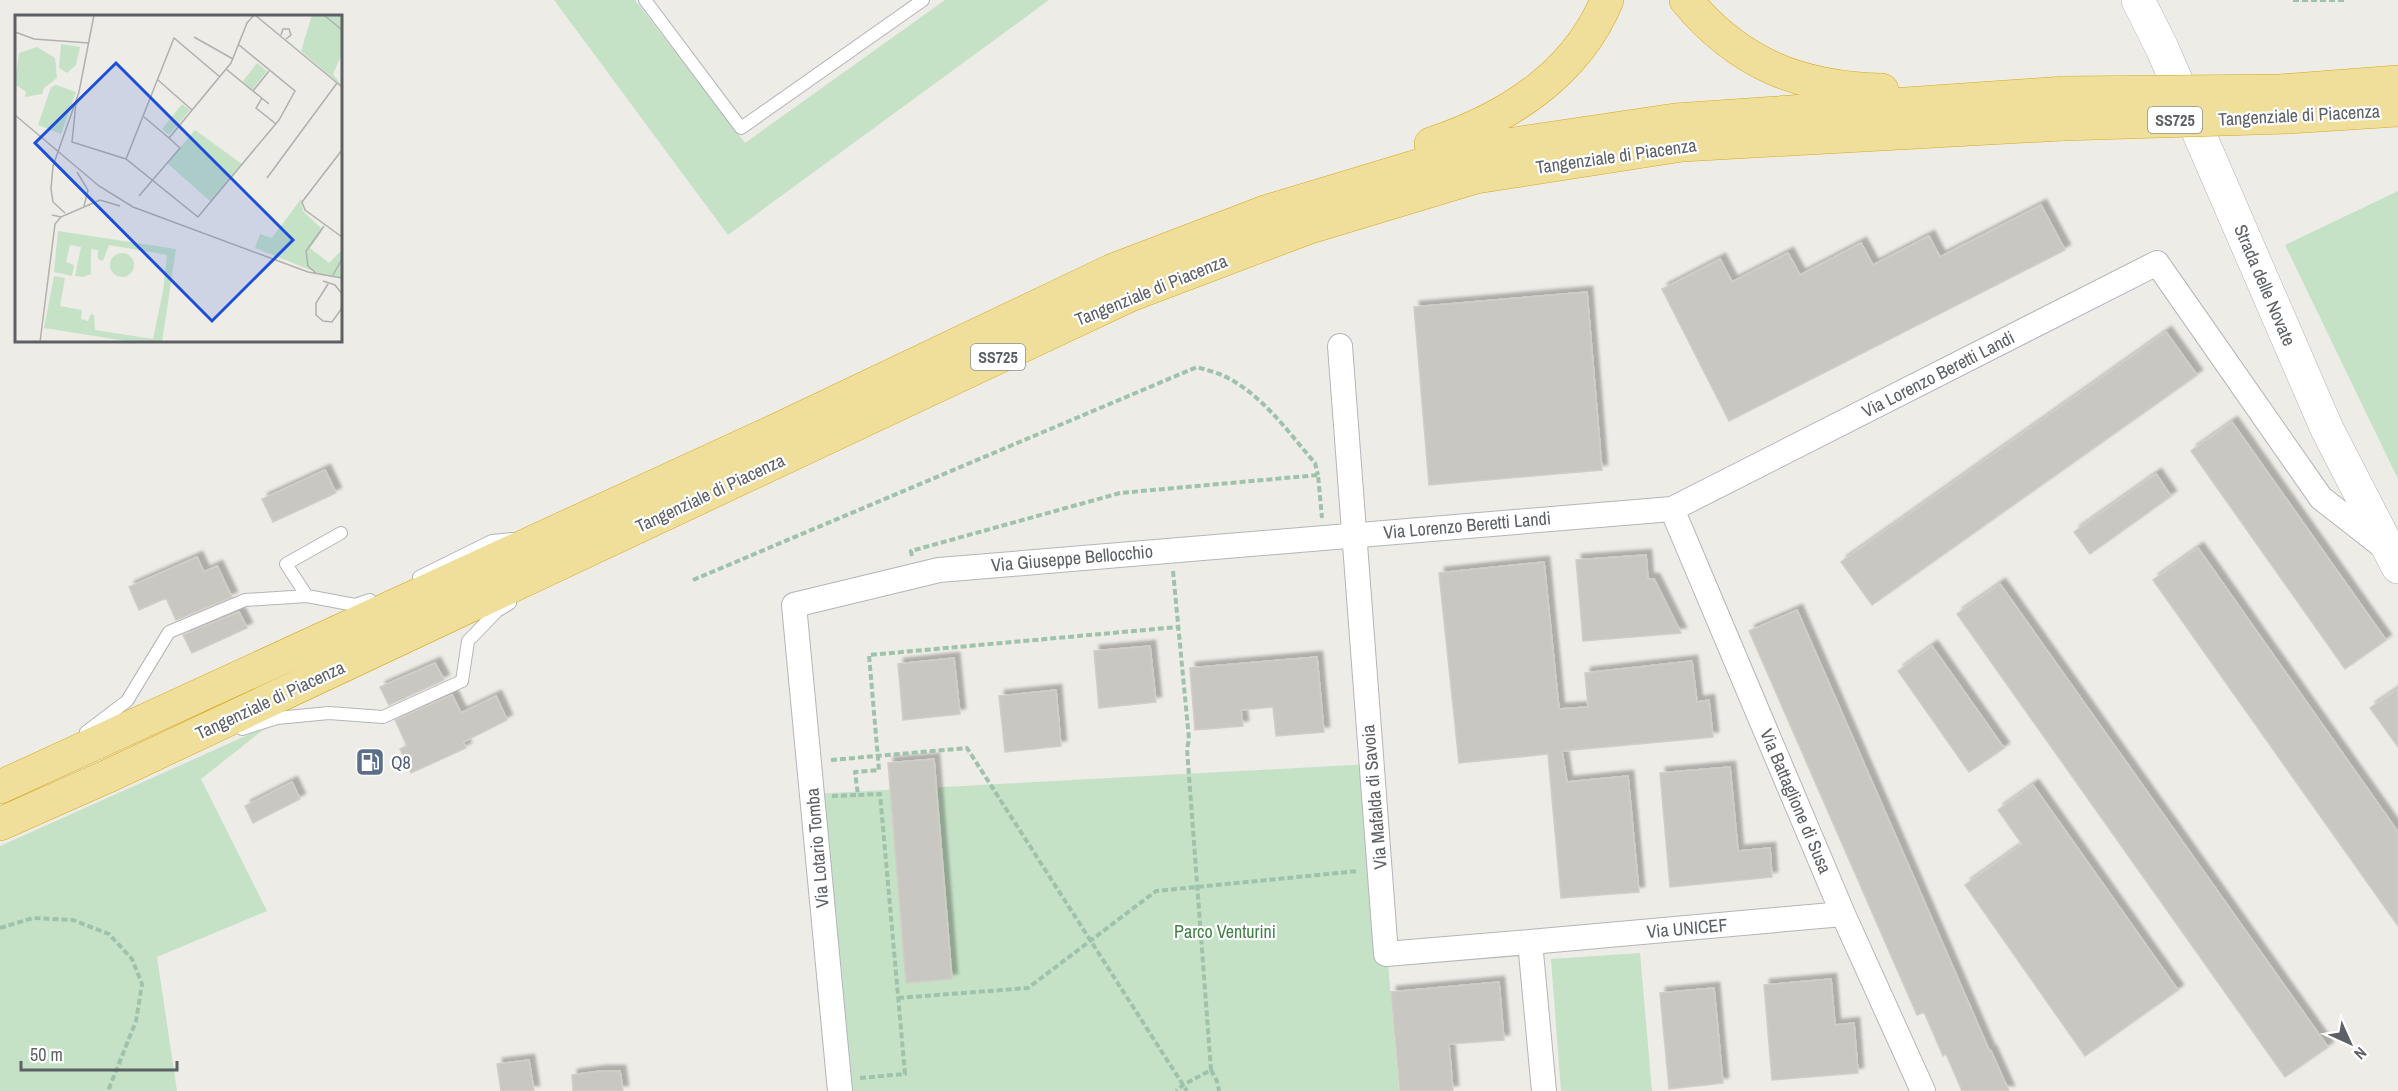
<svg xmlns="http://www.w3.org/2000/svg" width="2398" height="1091" font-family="'Archivo Narrow',sans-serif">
<defs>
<filter id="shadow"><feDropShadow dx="5.5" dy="-5.5" stdDeviation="1.5" flood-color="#0004"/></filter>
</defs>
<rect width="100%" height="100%" fill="#eeece6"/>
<path fill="#c5e2c7" d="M554,0h81l110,143 200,-143h104l-321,235z
M2398,191v288l-113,-234z
M268,726l-67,53 66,132 -110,46 20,134h-177v-245z
M1371,764l28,327h-559l-28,-297z
M1640,953l12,138h-91l-10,-132z"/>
<path fill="#c9c7c2" stroke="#d2cec5" stroke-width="1.5" filter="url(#shadow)" d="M2041,205l24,45 -336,171 -67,-132 58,-30 12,23 56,-29 12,22 61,-32 12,22 56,-29 11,21z
M1587,292l15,178 -173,15 -15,-178z
M2166,332l31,43 -325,230 -31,-43z
M2232,422l154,218 -41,29 -154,-218z
M325,470l11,23 -63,29 -11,-23z
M2156,474l15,22 -81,58 -16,-22z
M2198,548l200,284v94l-245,-346z
M1646,555l2,24h6l27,54 -98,8 -7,-81z
M197,557l7,15 13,-6 15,31 -56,23 -10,-22 -27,12 -10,-23z
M1544,562l15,147 29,-2 -3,-34 107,-12 5,41 12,-2 4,37 -151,14 5,31 61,-6 11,116 -78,6 -13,-144 -89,9 -20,-190z
M2000,584l328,463 -43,30 -328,-463z
M1797,610l193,442 1,-1 18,40h-47l-16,-37 -3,2 -19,-44 -7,3 -168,-384z
M239,612l8,16 -55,25 -9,-18z
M1150,646l6,56 -57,6 -5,-57z
M1932,646l72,102 -35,24 -71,-101z
M1317,657l7,75 -48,4 -3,-29 -32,3 2,16 -48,4 -5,-62z
M954,658l6,56 -57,6 -5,-56z
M435,663l9,17 -55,25 -9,-18z
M2398,689v58l-28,-39z
M1056,690l5,56 -56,6 -6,-56z
M452,695l9,18 35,-17 11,24 -44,22 3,6 -55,25 -11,-24 7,-3 -12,-26z
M934,759l18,220 -46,4 -18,-220z
M1730,767l8,84 32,-3 2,29 -102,10 -10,-114z
M292,782l8,17 -47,24 -8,-17z
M2033,785l145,205 -93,66 -120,-171 57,-41 -24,-34z
M1831,979l4,46 19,-2 4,50 -86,7 -8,-95z
M1499,982l5,58 -55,4 4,47h-53l-9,-99z
M1714,988l9,95 -54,6 -9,-96z
M529,1060l5,31h-33l-4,-27z
M601,1071h19l3,20h-50l-1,-16z"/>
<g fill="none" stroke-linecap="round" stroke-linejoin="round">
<g stroke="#b3b5b9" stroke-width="14">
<path id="lane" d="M645,0l96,128 182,-128
M419,577l73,-36 20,-2
M307,596l-21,-32 55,-31
M242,729l35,-11 52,-5 54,4 79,-36 6,-40 29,-30 13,-8
M86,732l41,-31 42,-69 76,-32 62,-4 48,9 15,-5"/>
</g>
<g stroke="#b3b5b9" stroke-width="26">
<path id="street" d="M1340,346l46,608 144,-12 14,149
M1672,509l171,405 80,177
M1530,942l313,-28
M840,1091l-46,-486 145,-35 733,-61 485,-246 164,235 64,50"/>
</g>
<g stroke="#b2b4b8" stroke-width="34">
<path id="secondary" d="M2138,0l24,48 165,381 71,138"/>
</g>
<g stroke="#d7a81c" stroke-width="34">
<path id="highway" d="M1686,0c53,64 114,88 196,90
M2280,91l118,-9
M2288,117l110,-7
M1431,144c75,-25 145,-69 176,-144
M0,787l777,-357 334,-159 157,-60 199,-60 208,-31 389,-27
M0,824l106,-47 1024,-482 177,-67 169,-51 206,-32 381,-21"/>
</g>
<path stroke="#9fc2ab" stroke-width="4" stroke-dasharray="6 3" stroke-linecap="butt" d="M2293,0h52
M912,556l-1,-5 209,-58 198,-18 4,43
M1173,571l16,168 -2,10 24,321 -28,15 -7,6
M693,580l504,-213c9,3 19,5 27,9 38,18 64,56 91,87l3,12
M831,760l136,-12 220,343
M832,796l26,-1
M0,928l33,-10 40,2 36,14 23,25 10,25 -6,37 -28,70
M898,998l130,-10 128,-97 202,-20
M1211,1070l6,11 2,10
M860,1078l45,-4 -25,-280 -22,1 -3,-23 24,-2 -10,-115 309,-28"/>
<use href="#lane" stroke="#fff" stroke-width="12"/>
<use href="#street" stroke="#fff" stroke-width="24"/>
<use href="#secondary" stroke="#fff" stroke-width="33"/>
<use href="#highway" stroke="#f0df9a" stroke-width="33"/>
<g stroke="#d7a81c" stroke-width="34" stroke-linecap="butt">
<path id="highway-bridge" d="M2064,93l216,-2
M2063,124l225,-7"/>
</g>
<use href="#highway-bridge" stroke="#f0df9a" stroke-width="33"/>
</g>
<defs>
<g id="fuel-square" transform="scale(1.5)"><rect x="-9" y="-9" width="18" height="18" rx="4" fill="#5c6f8a" stroke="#fff"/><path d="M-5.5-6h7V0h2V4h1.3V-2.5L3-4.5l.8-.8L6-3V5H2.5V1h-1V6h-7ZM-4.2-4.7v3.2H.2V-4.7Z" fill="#fff"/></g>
</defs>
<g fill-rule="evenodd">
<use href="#fuel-square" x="370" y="762"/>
</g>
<g text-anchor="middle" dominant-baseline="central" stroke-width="4.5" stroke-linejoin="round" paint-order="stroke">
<g fill="#fff" stroke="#8e9092" stroke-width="1.5">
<rect x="2148" y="107" width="54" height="26" rx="4.5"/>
<rect x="971" y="344" width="54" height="26" rx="4.5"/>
</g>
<g font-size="16" font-weight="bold" fill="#5d6064">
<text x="2175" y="120">SS725</text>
<text x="998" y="357">SS725</text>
</g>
<g font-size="18" fill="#5d6064" stroke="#fff">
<text transform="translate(2299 115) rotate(-3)">Tangenziale di Piacenza</text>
<text transform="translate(1616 156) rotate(-8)">Tangenziale di Piacenza</text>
<text transform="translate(2265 285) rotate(67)">Strada delle Novate</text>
<text transform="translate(1151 290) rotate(-22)">Tangenziale di Piacenza</text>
<text transform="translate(1938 374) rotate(-27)">Via Lorenzo Beretti Landi</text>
<text transform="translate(710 493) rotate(-25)">Tangenziale di Piacenza</text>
<text transform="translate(1467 525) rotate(-5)">Via Lorenzo Beretti Landi</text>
<text transform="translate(1072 558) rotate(-5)">Via Giuseppe Bellocchio</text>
<text transform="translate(270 700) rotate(-25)">Tangenziale di Piacenza</text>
<text transform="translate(1374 797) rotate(-95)">Via Mafalda di Savoia</text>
<text transform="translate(1796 801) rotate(67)">Via Battaglione di Susa</text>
<text transform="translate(817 848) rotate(-95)">Via Lotario Tomba</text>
<text transform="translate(1687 928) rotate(-5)">Via UNICEF</text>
</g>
<g font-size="18" fill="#4e5e75" stroke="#fff" text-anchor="start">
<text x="391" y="762">Q8</text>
</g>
<g font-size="18" fill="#408047" stroke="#fff">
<text x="1225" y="931">Parco Venturini</text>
</g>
</g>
<g transform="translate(15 15)">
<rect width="327" height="327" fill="#eeece6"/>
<path d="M297,0h30v39l-9,20 9,12 -41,-35zM46,29l19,3 -4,18 -9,8 -8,-5zM22,32l18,11 2,20 -13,10 -2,6 -17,3 1,-5 -11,-8 4,-31zM242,48l10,8 -15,19 -9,-9zM41,70l20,7 -15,42 -23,-9 13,-38zM167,89l8,6 -21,25 -7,-6zM180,115l47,34 -31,38 -44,-39zM286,184l2,12 20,19 -13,18 19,15 13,-13v27l-19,-2 -68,-27 5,-14 12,4zM43,216l118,18 -14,93h-30l-88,-14 10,-52 11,2 -5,28 22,4 -1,9 7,2 3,-7 3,1 1,15 58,9 10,-48 4,-36 -58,-10 -6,16 -5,-2v-9l-7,-1v25l-8,3 -8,-1 6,-29 -11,-2 -4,17 8,3 -2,11 -18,-4zM95 250a12 12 0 1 1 24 0a12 12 0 1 1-24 0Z" fill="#c5e2c7"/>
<path fill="none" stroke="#b0b0ae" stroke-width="1.5" d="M240,0l87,72M309,0l18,15M0,17l19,7 55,4M266,20l2,-6h6l2,6 -5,4M179,22l39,22M211,54l43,35M143,65l34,30M238,76l16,-20M247,83l-6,10 20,16M61,88l-4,39 54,17 72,58 81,-97 16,-29 -56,-46M0,100l84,71 34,21 175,65 34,6M129,102l25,21M327,135l-40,52 3,8 37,27M111,144l48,-121 46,39M62,157l11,18 -4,16M252,163l70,-95M36,174l2,-23 26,-74 15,-77M36,174l2,13 12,11M124,181l41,-48 -11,-10 62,-75 16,-40 7,-8M37,200l9,2 39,-17 20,6M38,225l2,-16 6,-7M301,258l-8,-7 -2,-15 18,-25M318,260l9,-16M308,266l12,4 7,9M313,269l-12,19v12l7,6 9,1 10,-14M25,327l13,-102"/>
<path fill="#1d4ed8" fill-opacity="0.15" stroke="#1d4ed8" stroke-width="3" d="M101,48l177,177 -81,81 -177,-178z"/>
<rect width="327" height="327" fill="none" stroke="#5d6064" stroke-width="3"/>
</g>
<g transform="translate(2350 1043) rotate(135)" stroke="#ffffff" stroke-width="4.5" paint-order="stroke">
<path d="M0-4.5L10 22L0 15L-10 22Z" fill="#5d6064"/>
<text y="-9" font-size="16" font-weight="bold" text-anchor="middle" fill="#5d6064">N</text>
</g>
<path d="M21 1061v9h156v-9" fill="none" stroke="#5d6064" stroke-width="3"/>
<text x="30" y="1061" font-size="18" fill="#5d6064" stroke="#ffffff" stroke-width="4.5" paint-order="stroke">50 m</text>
</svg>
